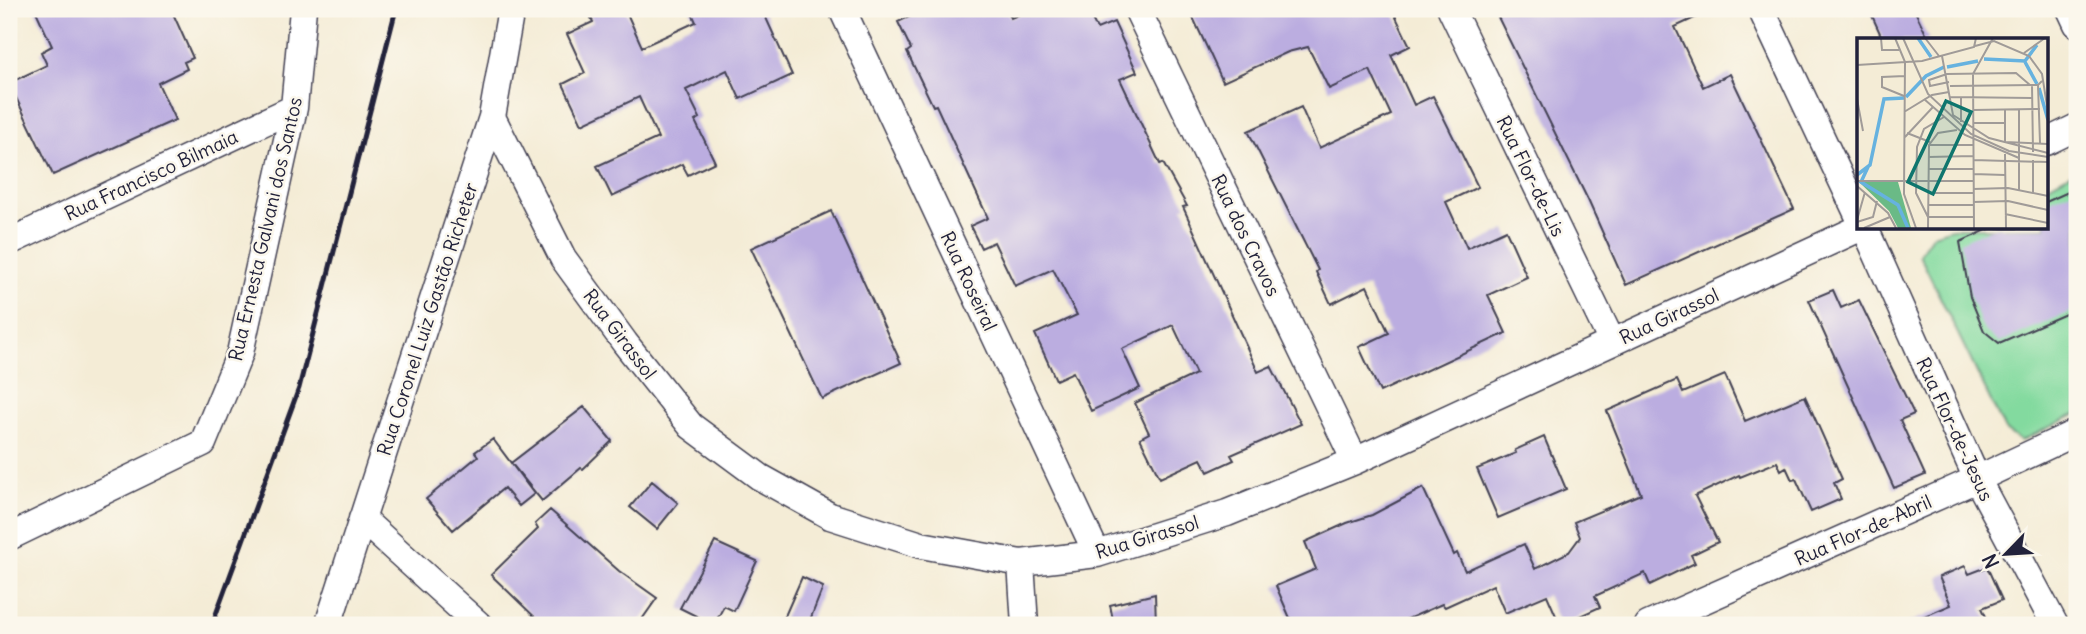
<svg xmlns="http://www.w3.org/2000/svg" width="2086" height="634" font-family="Delius,sans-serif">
<rect width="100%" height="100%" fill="#fbf7ec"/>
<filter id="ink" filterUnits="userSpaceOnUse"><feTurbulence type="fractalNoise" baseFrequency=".0143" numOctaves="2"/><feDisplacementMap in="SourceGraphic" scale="14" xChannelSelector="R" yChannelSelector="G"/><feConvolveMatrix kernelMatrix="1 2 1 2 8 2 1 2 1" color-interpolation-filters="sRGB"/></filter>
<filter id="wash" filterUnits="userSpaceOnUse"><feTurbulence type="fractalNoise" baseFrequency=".00686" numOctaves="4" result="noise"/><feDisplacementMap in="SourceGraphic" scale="28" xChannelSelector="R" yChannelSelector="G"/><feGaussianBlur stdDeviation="1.57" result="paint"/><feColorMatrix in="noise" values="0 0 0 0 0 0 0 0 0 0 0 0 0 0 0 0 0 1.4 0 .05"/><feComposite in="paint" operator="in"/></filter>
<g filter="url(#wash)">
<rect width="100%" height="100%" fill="#f4ecd6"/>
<path fill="#83da9f" stroke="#527e6d" stroke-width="2" d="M2077,170v244l-56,27 -16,-11 -86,-176 14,-20 18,-6h95v-41z"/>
<g id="blocks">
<path fill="#bbade0" d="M35,9h136l22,49 -9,4 3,7 -29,14 17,37 -122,55 -44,-92 38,-18 -6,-13 11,-6z
M587,9h38l17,38 54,-25 -6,-13h72l30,66 -52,24 -13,-29 -41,20 14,28 -5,3 20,41 -27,13 -6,-11 -70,33 -15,-31 61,-28 -19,-41 -57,27 -19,-40 22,-11 -18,-39 26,-12z
M908,9h99l4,9 21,-9h55l10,20 17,-7 23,50 -17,7 40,85 3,-1 24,43 -4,1 75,165 13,-6 30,58 -70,31 3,5 -26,12 -7,-13 -41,19 -20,-40 9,-5 -14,-30 61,-29 -23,-49 -51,24 18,39 -49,23 -18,-39 -17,8 -21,-46 42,-19 -24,-46 -38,17 -21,-44 -13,6 -11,-22 18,-8 -52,-113 -3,1 -26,-54 4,-3 -13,-27 13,-6z
M1189,9h203l18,37 -19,9 23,50 19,-9 45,91 -32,15 21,46 39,-18 21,47 -39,18 18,38 -126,59 -21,-45 30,-14 -22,-47 -36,18 -15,-32 2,-2 -70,-139 53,-24 18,41 72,-33 -21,-45 -41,19 -21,-42 -20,5 -65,30z
M1494,9h220l-39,18 28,60 27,-13 64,135 -168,76 -38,-85z
M1869,9h45l15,31h-46z
M2077,188v121l-78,34 -15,-12 -14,-34 -10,-55 31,-14h55v-26z
M831,211l70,152 -79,36 -71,-151z
M1833,290l8,18 18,-8 55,114 -14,6 25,55 -31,13 -85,-188z
M1725,375l20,46 60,-25 37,83 -8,4 7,16 -30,13 -15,-33 -4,1 -6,-13 -5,3 -4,-8 -37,15 -1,-2 -44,21 23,46 -27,13 4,8 -45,22 -5,-12 -50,23 5,11 -40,18 -13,-30 -42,18 -12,-28 -48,22 -3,-3 -48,21h-101l-17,-39 40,-17 -11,-27 42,-19 25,-8 51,-27 31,67 3,-2 8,18 59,-27 11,25 34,-17 11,-15 -6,-15 67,-28 -34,-83 70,-31 6,13z
M584,407l28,34 -29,28 -2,-1 -39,33 -31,-38z
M1544,437l22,52 -68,29 -21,-49 39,-16 -1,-3z
M493,439l41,55 -15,12 -15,-18 -51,42 -27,-31 52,-43 -3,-4z
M652,481l26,22 -21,26 -27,-22z
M550,510l69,61 38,27 -19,27h-95l-52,-50 47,-46 -3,-5z
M715,542l42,19 -23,50 -10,-5 -10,19 -34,-17z
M1965,566l4,8 18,-7 15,33 -20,8 8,17h-87l48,-20 -12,-28z
M802,577l21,10 -15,38h-27z
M1155,594l1,31h-42l-4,-20z"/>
</g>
</g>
<g filter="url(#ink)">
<use href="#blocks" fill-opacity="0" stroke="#424052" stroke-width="2"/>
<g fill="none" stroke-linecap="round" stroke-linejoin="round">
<g stroke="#424052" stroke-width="29">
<path id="minor" d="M842,9l255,545
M1137,9l218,452
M1451,9l161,333
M1761,9l97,206
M2070,9l7,15
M492,117l71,141 62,85 66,83 69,51 70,39 91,29 100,18 76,-9 130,-41 128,-52 505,-233
M2046,142l31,-15
M1865,228l112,251 78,146
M9,242l285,-134
M362,519l117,106
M9,537l194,-94 37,-90 54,-245 9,-99
M1021,563l4,62
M328,625l164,-508 19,-108
M1648,625l329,-146 100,-47"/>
</g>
<use href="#minor" stroke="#fff" stroke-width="26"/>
<path stroke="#22223b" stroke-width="5" d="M212,625l87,-237 97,-379"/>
</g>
</g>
<g text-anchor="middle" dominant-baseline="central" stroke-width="5" stroke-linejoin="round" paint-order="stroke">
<g font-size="19" fill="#22223b" stroke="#fbf7ec">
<text transform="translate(151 175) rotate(-25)">Rua Francisco Bilmaia</text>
<text transform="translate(1531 176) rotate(64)">Rua Flor-de-Lis</text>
<text transform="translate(265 229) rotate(-77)">Rua Ernesta Galvani dos Santos</text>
<text transform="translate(1246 235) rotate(64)">Rua dos Cravos</text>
<text transform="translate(969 281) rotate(65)">Rua Roseiral</text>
<text transform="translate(1669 316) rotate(-25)">Rua Girassol</text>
<text transform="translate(427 319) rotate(-72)">Rua Coronel Luiz Gastão Richeter</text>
<text transform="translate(620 334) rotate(53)">Rua Girassol</text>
<text transform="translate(1955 429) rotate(65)">Rua Flor-de-Jesus</text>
<text transform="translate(1863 530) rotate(-24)">Rua Flor-de-Abril</text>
<text transform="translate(1147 537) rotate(-17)">Rua Girassol</text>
</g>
</g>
<g transform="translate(1857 38)">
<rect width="191" height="191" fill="#f4ecd6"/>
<path d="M2,144h39l13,46h-13l-9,-17z" fill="#6aba86"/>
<path fill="none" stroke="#66b2df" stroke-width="3.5" d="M61,0l13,19M127,21l41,2 12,-16M168,24l12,22M90,29l31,-6M182,50l9,32M49,59l20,-21 18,-9M11,129l-7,15 37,23 10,23M0,137l13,-10 14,-66 20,-1"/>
<path fill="none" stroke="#a09b98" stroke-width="2" d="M24,0l1,12h17M38,0l10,24 -1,132 12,34M46,0l25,56 43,40 38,17 39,6M68,0l14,18M118,8l19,-5 35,15 13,18 6,38M167,15l21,-15M85,18l11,59 36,23 59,15M0,27l65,-4 52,-14 2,-9M92,44l-19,4 -1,-6 18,-6 69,-1 14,12M175,47l1,67M181,47l2,58M93,48l88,-1 4,-4M47,58l-22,-9v-10l23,-1M93,59l82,1M104,60v24M0,61l6,32M67,61l41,36 54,23M116,72l67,-1M162,72v81M47,74l28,-17 17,-3M116,85h32M50,95l23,9M48,99l28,-30M148,104l43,2M148,105v-33M73,107h43M148,116l1,74M71,119l45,-1M116,122l75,2M176,122v33M71,131h45M116,136l32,1M0,143h116M0,148l31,27 8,15M116,151l35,-1 40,8M71,155h45M116,164l35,-1 40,9M71,167h45M148,176l43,9M71,179l-12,-24 1,-46 7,-18 20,-12M71,179h45M0,182l8,-28M0,184l16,-5 4,-16M7,190l26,-11M71,190l1,-83 9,-12 19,-3M117,190l-1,-154 20,-36"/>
<path fill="#0f766e" fill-opacity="0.15" stroke="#0f766e" stroke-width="3.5" d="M89,63l25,11 -38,82 -25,-12z"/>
<rect width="191" height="191" fill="none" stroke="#22223b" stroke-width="3.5"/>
</g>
<rect width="2086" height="634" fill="none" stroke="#fbf7ec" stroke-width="35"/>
<g transform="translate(2006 554) rotate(245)" stroke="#fbf7ec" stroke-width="5" paint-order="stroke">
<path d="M0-5L12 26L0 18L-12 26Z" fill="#22223b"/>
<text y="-10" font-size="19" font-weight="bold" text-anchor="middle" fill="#22223b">N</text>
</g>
</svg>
